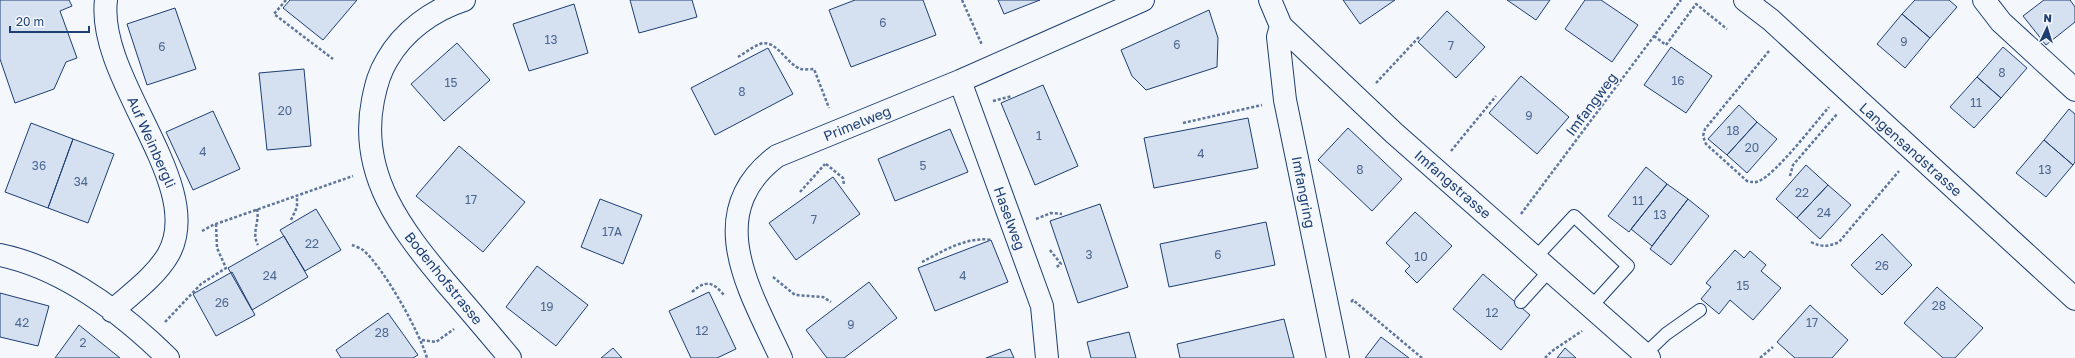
<svg xmlns="http://www.w3.org/2000/svg" width="2075" height="358" font-family="'Golos Text',sans-serif">
<rect width="100%" height="100%" fill="#f4f7fb"/>
<path fill="#d5e0f0" stroke="#1d3f73" d="M0,0h69l3,6 -12,5 17,47 -11,4 -12,27 -39,14 -15,-44z
M290,0h67l-34,40 -40,-32z
M630,0h62l5,17 -58,16z
M855,0h68l13,35 -85,32 -22,-57z
M998,0h42l-36,14z
M1343,0h52l-35,24z
M1507,0h43l-14,20z
M1585,0h16l37,25 -26,37 -47,-33z
M1915,0h34l8,7 -27,31 -28,-24z
M2044,0h26l5,7v15l-29,23 -23,-29z
M574,4l14,49 -59,18 -16,-47z
M175,8l21,61 -49,16 -20,-61z
M1209,10l9,28 -1,29 -71,23 -14,-14 -11,-26z
M1447,11l38,36 -29,31 -38,-36z
M1902,14l28,24 -25,30 -28,-24z
M457,43l33,37 -46,41 -33,-37z
M1671,47l41,29 -26,37 -42,-28z
M2003,47l24,21 -26,30 -24,-21z
M768,48l25,46 -78,41 -24,-47z
M304,69l7,77 -44,4 -8,-77z
M1521,76l48,41 -32,37 -48,-41z
M1977,77l24,21 -27,30 -24,-21z
M1043,85l35,81 -43,19 -34,-82z
M1739,105l18,17 -30,33 -19,-16z
M2069,109l6,5v48l-2,3 -29,-25z
M213,111l27,58 -47,21 -27,-58z
M1248,118l10,50 -104,20 -10,-50z
M1757,122l20,17 -30,34 -20,-18z
M31,123l42,16 -25,69 -43,-16z
M1348,128l54,51 -30,32 -54,-51z
M950,129l18,43 -73,29 -17,-42z
M73,139l41,15 -26,69 -40,-15z
M2044,140l29,25 -27,32 -30,-24z
M459,146l66,56 -42,50 -67,-56z
M1806,165l22,20 -31,33 -21,-19z
M1646,167l21,17 -38,48 -21,-16z
M833,177l27,37 -64,46 -27,-37z
M1667,184l21,15 -36,47 -21,-17z
M1828,185l23,20 -31,34 -23,-21z
M600,199l42,16 -19,49 -42,-17z
M1688,199l21,17 -38,49 -21,-16z
M1100,204l28,83 -50,16 -28,-82z
M316,209l25,41 -36,21 -25,-41z
M1415,212l37,34 -35,37 -12,-12 5,-5 -24,-23z
M1266,222l9,43 -106,22 -9,-43z
M1882,234l30,31 -30,30 -31,-30z
M284,236l24,41 -56,33 -24,-42z
M991,240l17,42 -73,29 -17,-43z
M1735,250l9,8 6,-7 16,14 -5,6 20,17 -28,32 -23,-20 -11,14 -18,-15 10,-12 -5,-4z
M537,266l51,39 -32,41 -50,-39z
M232,272l23,43 -39,21 -23,-42z
M1483,274l47,41 -29,35 -48,-41z
M869,282l28,36 -53,40h-17l-21,-28z
M1937,287l46,41 -28,30h-12l-39,-35z
M709,292l27,57 -19,9h-26l-22,-47z
M0,293l49,13 -11,40 -38,-9z
M1810,305l38,35 -16,18h-37l-18,-16z
M388,313l30,42 -5,3h-72l-5,-8z
M1284,319l10,39h-114l-3,-14z
M79,325l41,33h-65z
M1129,332l7,26h-45l-4,-16z
M1381,337l28,21h-44z
M613,348l9,10h-21z
M1565,348l11,10h-19z
M1010,349l4,9h-28z"/>
<g fill="none" stroke-linecap="round" stroke-linejoin="round">
<g stroke="#1d3f73" stroke-width="14">
<path id="service" d="M1536,257l38,-41 54,50 -37,41
M1521,302l29,-32
M1645,354l21,-20 34,-24"/>
</g>
<g stroke="#1d3f73" stroke-width="24">
<path id="minor" d="M106,0c-10,80 102,186 62,255 -13,22 -37,39 -56,56
M464,0c-32,10 -61,32 -77,60 -8,13 -11,25 -14,40 -15,75 29,130 74,184 21,24 42,49 63,74
M1270,0l11,26 38,36 75,71 255,225
M1984,0l17,22 74,68
M1281,26l-3,11 7,63 53,258
M960,81l82,225 5,52
M0,255c63,13 123,59 168,103
M781,358c-31,-67 -80,-145 -4,-202l183,-75 183,-81"/>
</g>
<g stroke="#1d3f73" stroke-width="24">
<path id="tertiary" d="M1745,0l26,20 304,279"/>
</g>
<path stroke="#5e769c" stroke-width="2.5" stroke-dasharray="3 2" stroke-linecap="butt" d="M286,0l-12,14 59,45
M962,0l20,45
M1654,36l12,9 30,-41 31,25
M1769,51l-64,78 -2,7 3,8 41,37c5,1 8,2 12,0 17,-7 56,-58 70,-74
M738,57c7,-4 14,-10 22,-13 16,-6 27,21 41,25 4,1 9,0 13,0l15,39
M1376,83l43,-46
M993,101l19,-5
M1183,123l79,-18
M1451,151l45,-55
M826,164l17,14 1,7
M1790,176l3,-11 44,-51
M800,192l25,-28
M257,209c3,13 -6,24 1,36
M1521,214l160,-214
M1036,219l15,-6 11,1
M291,220l6,-13v-12
M202,231l11,-6 140,-49
M1811,242c10,5 17,5 28,0l60,-71
M352,245c3,1 8,3 11,5 21,18 56,81 64,108
M1050,250l11,14 -6,4
M922,262c21,-11 45,-26 70,-22
M773,277l22,18 28,2 8,5
M692,292c14,-12 20,-11 32,3
M1351,302l2,-2 69,58
M165,322l36,-38 25,-16 -9,-20 -1,-24
M422,340l14,2 18,-13
M1545,358l7,-7 30,-20
M1760,358l13,-11"/>
<use href="#service" stroke="#f4f7fb" stroke-width="12"/>
<use href="#minor" stroke="#f4f7fb" stroke-width="22"/>
<use href="#tertiary" stroke="#f4f7fb" stroke-width="22"/>
</g>
<g text-anchor="middle" dominant-baseline="central" stroke-width="3" stroke-linejoin="round" paint-order="stroke">
<g font-size="12" fill="#4b6792">
<text x="883" y="22">6</text>
<text x="551" y="39">13</text>
<text x="1904" y="41">9</text>
<text x="1177" y="44">6</text>
<text x="1451" y="45">7</text>
<text x="162" y="46">6</text>
<text x="2002" y="72">8</text>
<text x="1678" y="80">16</text>
<text x="451" y="82">15</text>
<text x="742" y="91">8</text>
<text x="1976" y="102">11</text>
<text x="285" y="110">20</text>
<text x="1529" y="115">9</text>
<text x="1733" y="130">18</text>
<text x="1039" y="135">1</text>
<text x="1752" y="147">20</text>
<text x="203" y="151">4</text>
<text x="1201" y="153">4</text>
<text x="39" y="165">36</text>
<text x="923" y="165">5</text>
<text x="1360" y="169">8</text>
<text x="2045" y="169">13</text>
<text x="81" y="181">34</text>
<text x="1802" y="192">22</text>
<text x="471" y="199">17</text>
<text x="1638" y="200">11</text>
<text x="1824" y="212">24</text>
<text x="1660" y="214">13</text>
<text x="814" y="219">7</text>
<text x="612" y="231">17A</text>
<text x="312" y="243">22</text>
<text x="1089" y="254">3</text>
<text x="1218" y="254">6</text>
<text x="1421" y="256">10</text>
<text x="1882" y="265">26</text>
<text x="270" y="275">24</text>
<text x="963" y="275">4</text>
<text x="1743" y="285">15</text>
<text x="222" y="302">26</text>
<text x="1939" y="305">28</text>
<text x="547" y="306">19</text>
<text x="1492" y="312">12</text>
<text x="22" y="322">42</text>
<text x="1812" y="322">17</text>
<text x="851" y="324">9</text>
<text x="702" y="330">12</text>
<text x="382" y="332">28</text>
<text x="83" y="342">2</text>
</g>
<g font-size="14" fill="#1d3f73" stroke="#f4f7fb">
<text transform="translate(1591 104) rotate(-53)">Imfangweg</text>
<text transform="translate(857 123) rotate(-22)">Primelweg</text>
<text transform="translate(152 142) rotate(66)">Auf Weinbergli</text>
<text transform="translate(1911 149) rotate(42)">Langensandstrasse</text>
<text transform="translate(1453 184) rotate(41)">Imfangstrasse</text>
<text transform="translate(1304 192) rotate(79)">Imfangring</text>
<text transform="translate(1010 218) rotate(70)">Haselweg</text>
<text transform="translate(444 278) rotate(51)">Bodenhofstrasse</text>
</g>
</g>
<g transform="translate(2047 28) rotate(4)" stroke="#f4f7fb" stroke-width="3" paint-order="stroke">
<path d="M0-3L7 15L0 10L-7 15Z" fill="#1d3f73"/>
<text y="-6" font-size="11" font-weight="bold" text-anchor="middle" fill="#1d3f73">N</text>
</g>
<path d="M10 26v6h79v-6" fill="none" stroke="#1d3f73" stroke-width="2"/>
<text x="16" y="26" font-size="12" fill="#1d3f73" stroke="#f4f7fb" stroke-width="3" paint-order="stroke">20 m</text>
</svg>
